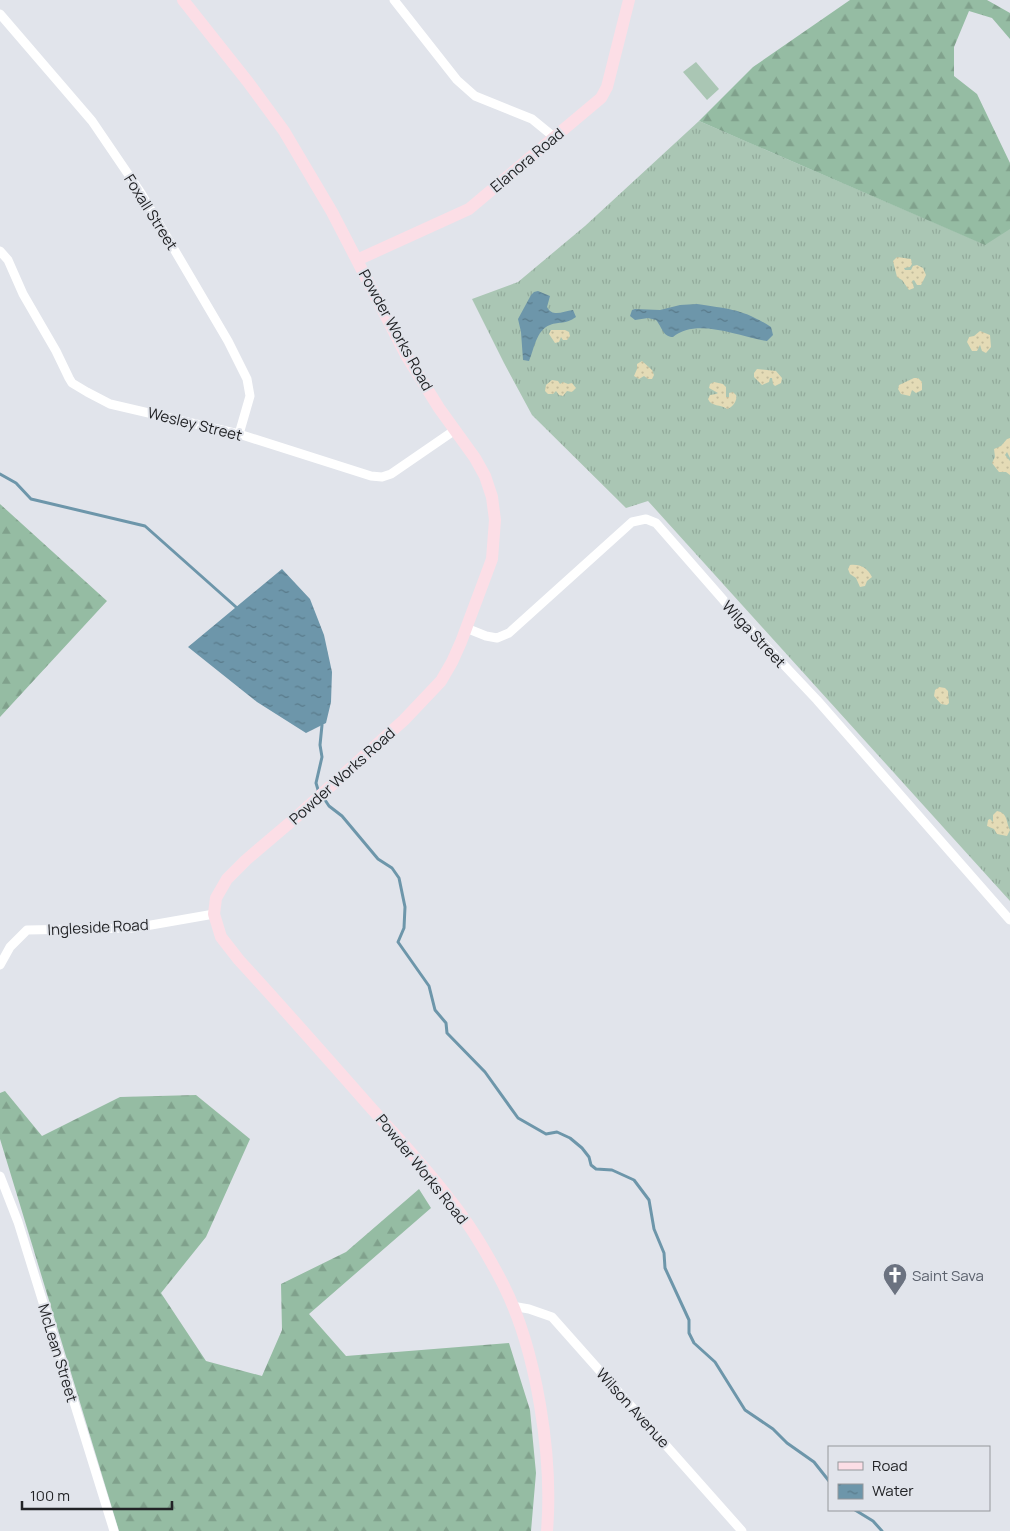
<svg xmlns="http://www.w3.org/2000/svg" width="1010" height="1531" font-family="Manrope,sans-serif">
<defs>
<pattern id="grass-tufts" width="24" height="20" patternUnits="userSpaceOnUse" patternTransform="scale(1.25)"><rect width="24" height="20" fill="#aac6b4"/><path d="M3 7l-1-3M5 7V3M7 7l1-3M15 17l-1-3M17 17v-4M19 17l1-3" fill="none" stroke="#92aa9b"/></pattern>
<pattern id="forest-firs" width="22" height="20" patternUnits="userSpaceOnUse" patternTransform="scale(1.25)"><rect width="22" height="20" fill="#95bca3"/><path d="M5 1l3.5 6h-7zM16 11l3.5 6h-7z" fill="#80a18c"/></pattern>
<pattern id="sand-dots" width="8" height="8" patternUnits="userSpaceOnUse" patternTransform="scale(1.25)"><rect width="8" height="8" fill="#e4dbb6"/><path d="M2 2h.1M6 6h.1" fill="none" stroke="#c3bc9c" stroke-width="1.8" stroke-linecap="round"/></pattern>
<pattern id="water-ripples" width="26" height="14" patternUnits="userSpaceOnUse" patternTransform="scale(1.25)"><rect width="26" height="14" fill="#6d96aa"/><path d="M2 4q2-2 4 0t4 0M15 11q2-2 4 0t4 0" fill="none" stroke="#597a8a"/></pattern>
</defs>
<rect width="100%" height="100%" fill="#e1e4eb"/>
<path fill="url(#grass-tufts)" d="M699,121l285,123 26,-31v688l-362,-400 -22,7 -94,-93 -28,-52 -32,-64 46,-17 67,-56z"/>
<path fill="url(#forest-firs)" d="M850,0h137l23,13v26l-18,-21 -23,-7 -15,36v29l23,18 33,69v66l-25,16 -286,-124 54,-54z
M0,504l107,97 -107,116z
M5,1091l37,45 78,-39 76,-2 54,44 -44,98 -45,56 45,68 56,15 20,-46 -1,-46 65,-32 73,-63 12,19 -122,106 37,42 163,-13 21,67 6,63 -5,58h-412l-119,-392v-46z"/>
<path fill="url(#sand-dots)" d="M897,257l14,2 1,5 -2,3 -6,1 1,2h6l2,-4 4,-1 6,3 3,7 -5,10h-4l-3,-5 -2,1 2,7 -5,2 -7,-10 -5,-3 -4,-16z
M551,330h14l4,2 1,4 -3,4h-4l-2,-3 -2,5 -4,1 -6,-9z
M980,331l10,4 1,12 -5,6 -4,-2 -2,-6 -3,6h-5l-5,-9 2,-5 5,-1z
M642,361l10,9 2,5 -2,4h-4l-4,-3 -5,3 -5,-3 3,-7v-5z
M757,369l19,2 6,7 -1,5 -6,3 -2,-2 -1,-6h-2l-1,4 -7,3 -8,-8v-4z
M914,378h4l4,4v8l-6,3 -4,-3 -2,6 -9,-2 -3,-5 1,-4z
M552,380l6,1 2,3 3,-2 5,2 4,-1 4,5 -4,4 -5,-1 -4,5 -4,-1 -3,-4 -3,3h-5l-3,-3 1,-6z
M714,382l9,2 3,3v10h3v-4l4,-1 3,3c2,5 -4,13 -9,14 -6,-5 -16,-2 -19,-10l2,-4 6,-1 2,-1 -9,-5 1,-4z
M1010,438v20l-3,-6 -2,3 5,6v14l-4,-3h-7l-7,-9 3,-6 -1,-8 7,-3 6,-7z
M850,565c11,-1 17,3 22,12l-5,4 -2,5 -5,1 -4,-9 -6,-4 -2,-5z
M939,687l6,1 3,3 1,12 -2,2 -6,-1 -7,-8 1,-6z
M997,811c11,2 9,11 13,19l-3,6 -10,-2 -3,-5 -7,-3 1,-6 2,-1 3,3v-7z"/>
<path fill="#aac6b4" d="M696,62l23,27 -12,11 -24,-28z"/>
<path fill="url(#water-ripples)" d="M538,291l12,5 -3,11c6,11 16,4 26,3l3,7c-11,8 -16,4 -26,8 -14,5 -16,25 -21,36l-6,-1 -2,-28 -3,-13 13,-24 3,-3z
M697,304c32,5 46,5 74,23l2,8 -6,6 -6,-1c-25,-5 -66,-22 -88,-3 -10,0 -11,-10 -17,-17l-8,-2 -13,2 -5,-4 2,-6 3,-1 25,1 20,-5z
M282,569l28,30 14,36 8,37 -1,30 -5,21 -20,10 -49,-31 -69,-55z"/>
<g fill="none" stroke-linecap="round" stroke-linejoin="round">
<path stroke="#6d96aa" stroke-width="3" d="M0,474l16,9 15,16 114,27 91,81
M319,793l-3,-10 6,-26 -2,-12 2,-20
M323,797l6,9 13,10 36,43 14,9 7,10 6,29 -1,21 -6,14 31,44 6,24 11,13 1,10 38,39 33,46 28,16 11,-2 13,6 12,10 7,9 2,8 5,4 16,1 22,10 15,20 5,29 10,24 1,15 24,52v13l5,10 21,19 30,48 28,19 14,14 27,19 15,19
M855,1510l18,11 9,10"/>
<path stroke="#fff" stroke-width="9" d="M394,0l63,80 18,16 57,23 22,18
M0,14l92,107 49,72 87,148 19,38 3,17 -11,38
M0,251l8,9 15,34 33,57 13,27 3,5 15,9 23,12 129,30 132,42 11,1 9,-3 64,-44
M466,628l20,8 11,2 12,-5 123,-111 14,-3 10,4 77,88 84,89 193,220
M0,965l10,-18 17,-17 107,-2 80,-14
M0,1176l18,46 96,309
M512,1306l17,3 23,8 190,214"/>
<path stroke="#fcdee6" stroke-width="12" d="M183,0l65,82 36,49 48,81 74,143 33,53 36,50 10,18 7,21 3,23 -3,39 -31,83 -9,20 -11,19 -37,39 -111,100 -47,40 -19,19 -11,19 -2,16 7,23 18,23c45,49 89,99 133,149 27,30 55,60 79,92 20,25 37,54 52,83 34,67 50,173 44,247
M357,260l112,-51 132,-111 6,-11 22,-87"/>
</g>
<defs>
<g id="church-pin" transform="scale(1.25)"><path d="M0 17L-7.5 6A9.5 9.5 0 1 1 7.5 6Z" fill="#6b7280" stroke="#e1e4eb"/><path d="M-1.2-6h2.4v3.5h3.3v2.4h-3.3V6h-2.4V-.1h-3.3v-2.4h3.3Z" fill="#fff"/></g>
</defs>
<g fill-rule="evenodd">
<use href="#church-pin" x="895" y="1275"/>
</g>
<g text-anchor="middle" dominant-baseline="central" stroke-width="4" stroke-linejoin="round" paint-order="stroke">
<g font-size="15" fill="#222326" stroke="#e1e4eb">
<text transform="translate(527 160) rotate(-40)">Elanora Road</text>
<text transform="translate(151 212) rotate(58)">Foxall Street</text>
<text transform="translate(396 330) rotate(61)">Powder Works Road</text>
<text transform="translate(195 424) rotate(14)">Wesley Street</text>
<text transform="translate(754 634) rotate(47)">Wilga Street</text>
<text transform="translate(342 776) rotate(-42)">Powder Works Road</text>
<text transform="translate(98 927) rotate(-3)">Ingleside Road</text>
<text transform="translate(422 1169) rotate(51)">Powder Works Road</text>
<text transform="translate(58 1353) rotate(73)">McLean Street</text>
<text transform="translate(633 1408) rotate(48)">Wilson Avenue</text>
</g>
<g font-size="15" fill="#5b616d" stroke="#e1e4eb" text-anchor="start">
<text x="912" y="1275">Saint Sava</text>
</g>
</g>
<rect x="828" y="1446" width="162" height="65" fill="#e1e4eb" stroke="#95979c"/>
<rect x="838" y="1462" width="25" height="8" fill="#fcdee6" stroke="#95979c"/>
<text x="872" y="1471" font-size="15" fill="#222326">Road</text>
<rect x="838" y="1484" width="25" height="15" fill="url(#water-ripples)" stroke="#95979c"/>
<text x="872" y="1496" font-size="15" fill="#222326">Water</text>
<path d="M22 1501v8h150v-8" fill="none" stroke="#222326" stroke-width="2.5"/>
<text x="30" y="1501" font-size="15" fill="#222326" stroke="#e1e4eb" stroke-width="4" paint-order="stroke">100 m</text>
</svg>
